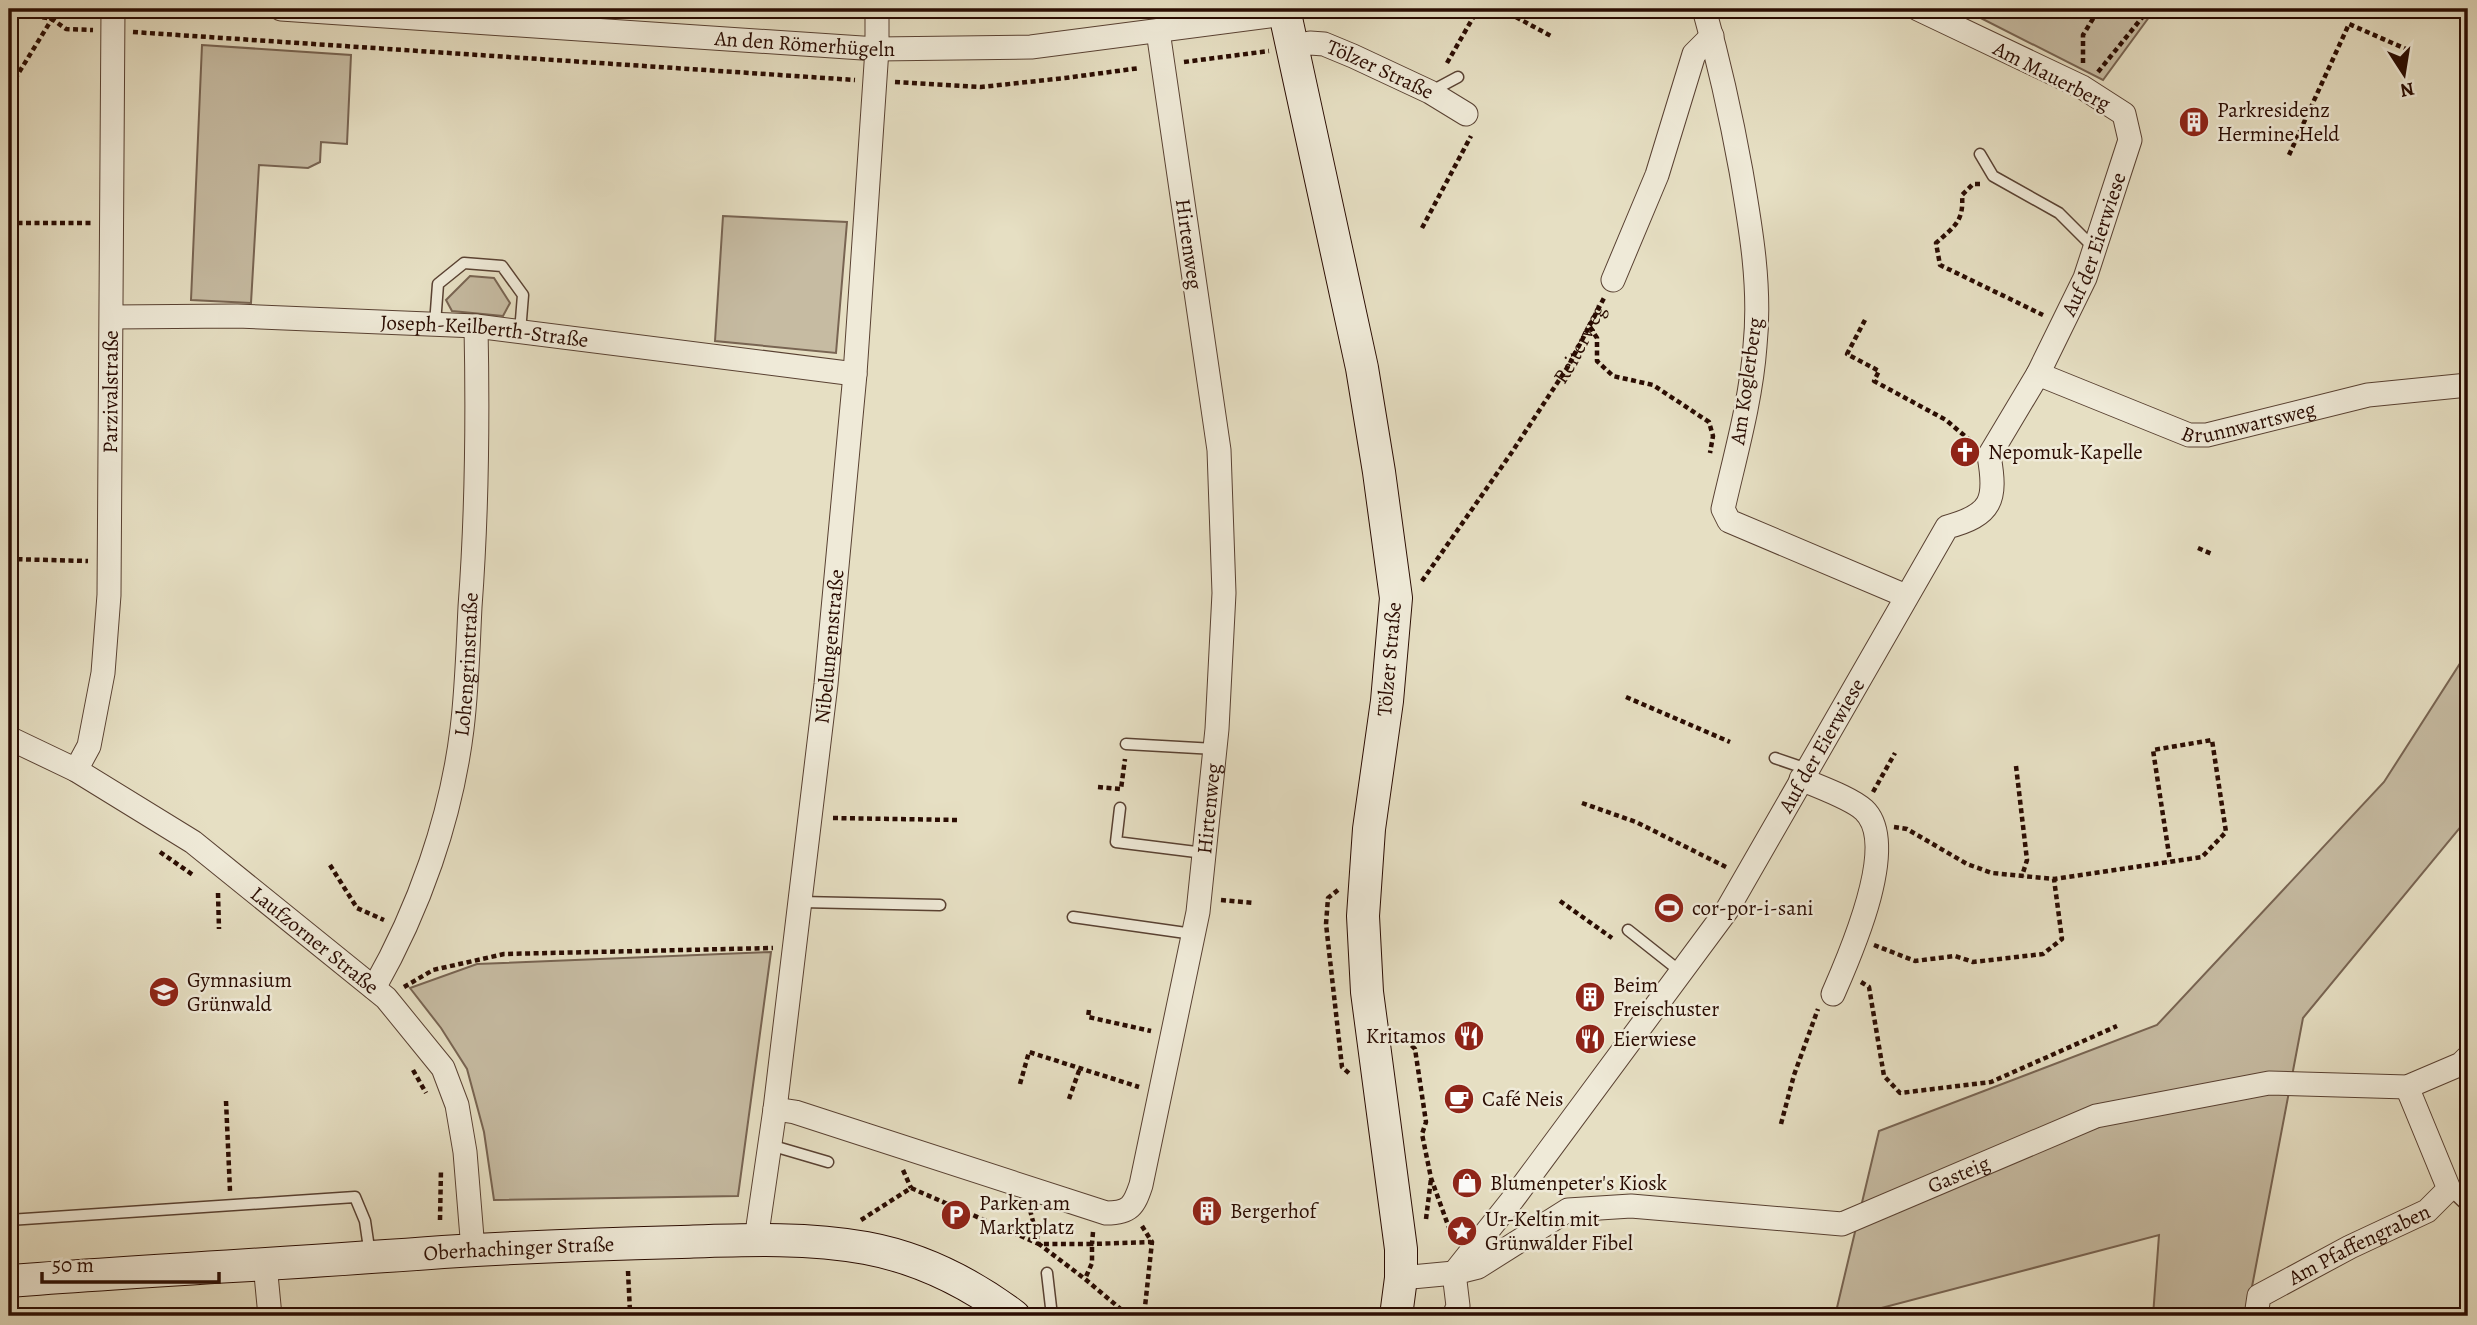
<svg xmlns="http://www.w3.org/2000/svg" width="2477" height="1325" font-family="Alegreya,serif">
<rect width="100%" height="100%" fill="#e6dfc3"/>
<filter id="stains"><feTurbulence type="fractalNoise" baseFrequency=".00286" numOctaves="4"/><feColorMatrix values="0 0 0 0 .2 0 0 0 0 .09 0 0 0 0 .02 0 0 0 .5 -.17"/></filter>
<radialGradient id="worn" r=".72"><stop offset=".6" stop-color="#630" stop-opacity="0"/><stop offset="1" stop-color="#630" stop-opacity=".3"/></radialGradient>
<path fill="#c6bba2" stroke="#786452" stroke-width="2" d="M1963,9h192l-52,71z
M202,45l149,10 -4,89 -26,-2 -1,20 -12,6 -49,-3 -8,138 -60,-3z
M723,216l124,6 -11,131 -121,-12z
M470,276l24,2 16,25 -7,13 -51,-5 -6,-11z
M2468,651v167l-165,200 -52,274 -2,24h-96l6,-81 -308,81h-16l44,-185 278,-106 227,-243z
M771,952l-33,244 -244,4 -10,-68 -17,-63 -26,-41 -31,-40 67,-24z"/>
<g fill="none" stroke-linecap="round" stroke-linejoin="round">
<g stroke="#594132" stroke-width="13">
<path id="lane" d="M1430,92l28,-15
M1980,154l13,22 66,37 35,35
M435,324l3,-40 26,-21 38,3 21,29 -3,37
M1126,744l89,5
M1775,758l32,11
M1120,808l-4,34 88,11
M801,902l139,3
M1073,917l120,17
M1628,930l53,42
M770,1145l58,17
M2449,1189l19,18
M9,1220l346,-23 10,24 5,34
M1047,1273l5,43"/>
</g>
<g stroke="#594132" stroke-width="25">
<g id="street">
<path id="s2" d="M281,9l596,40 154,-2 253,-33"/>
<path d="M1704,9c15,53 27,107 37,162 10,58 20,116 14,175 -4,55 -20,110 -32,163l6,12 177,75"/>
<path id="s3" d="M1290,47l20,-4 14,1 29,12 77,36 36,22"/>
<path d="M1613,280l44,-105 37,-121 18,-18"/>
<path id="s4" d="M112,317l125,-1 239,10 379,48"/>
<path id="s5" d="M2038,374l151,61h18l161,-40 100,-10"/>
<path id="s6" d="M9,738l67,32 117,72 193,156 57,70 14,37 8,47 8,98"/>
<path id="s7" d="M76,770l13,-24 14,-73 6,-78 4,-586"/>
<path d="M1801,779c18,8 50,19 63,31 36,34 -14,145 -31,184"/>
<path id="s8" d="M374,988c45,-79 77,-169 88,-259 5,-41 6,-82 8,-122 7,-94 8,-187 6,-281"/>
<path id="s9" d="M775,1109l20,3 311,101c24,0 28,-7 35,-28l57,-273 19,-183 7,-136 -5,-143 -61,-419"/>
<path id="s10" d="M756,1240l19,-131 51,-425 29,-310 22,-325v-40"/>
<path d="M265,1264l5,52"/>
<path id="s11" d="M1454,1273l59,-74 214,-289 220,-383c45,-12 50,-27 42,-71l49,-82 47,-96 45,-138 -6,-26 -42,-27 -164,-78"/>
<path d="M1454,1273l4,33 -4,10"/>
<path id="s12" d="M1401,1278l53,-5 24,-6 90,-57 63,-4 211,18 254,-108 173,-33 138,4 54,-23 7,-7"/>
<path id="s13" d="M2256,1316l3,-20 91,-49 77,-36 22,-22 -42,-102"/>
</g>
</g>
<g stroke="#2a0c02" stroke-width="34">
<g id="secondary">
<path d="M1284,9l78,359 17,104 17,126 -9,103 -18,128 -6,87 4,76 34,257v29l-5,38"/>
<path id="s14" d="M9,1281c144,-11 289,-18 434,-29 79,-5 158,-8 238,-10 62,-2 124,-5 185,6 54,10 104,35 148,68"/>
</g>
</g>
<g stroke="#2a0c02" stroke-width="4.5" stroke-dasharray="5 3.5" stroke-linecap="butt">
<path d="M1501,9l50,27"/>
<path d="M9,11l43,8 14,10 27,1"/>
<path d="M133,32l722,48"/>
<path d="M1184,62l85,-11"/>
<path d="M1447,63l31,-54"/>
<path d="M2083,63v-28l16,-26"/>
<path d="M2098,72l51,-63"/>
<path d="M895,82l86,5 84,-9 75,-10"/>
<path d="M9,85l4,-3 39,-63"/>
<path d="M2289,155l60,-131 57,25"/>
<path d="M1980,184h-7l-11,11c2,26 -7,31 -26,48l4,22 103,50"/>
<path d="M9,223h83"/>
<path d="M1422,228l49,-92"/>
<path d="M1865,320l-18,34 32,17 -5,10 72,39 26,22"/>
<path d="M1590,327l7,11v23l16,15 40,9 56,37 4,14 -3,17"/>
<path d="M2198,548l14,6"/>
<path d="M9,559l79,2"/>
<path id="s1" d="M1422,581l90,-129 57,-87 35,-67"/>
<path d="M1626,697l104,45"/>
<path d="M2016,766l11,94 -5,16"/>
<path d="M1098,787l23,2 4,-30"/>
<path d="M1873,792l22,-39"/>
<path d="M1582,803l54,19 90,45"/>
<path d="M833,818l124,2"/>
<path d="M1894,827l13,2 60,35 25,9 62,6 148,-22 24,-25 -14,-92 -59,10 17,111"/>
<path d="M160,852l33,23"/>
<path d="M330,865l27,43 27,12"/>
<path d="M1338,890l-10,8 -2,26 16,143 9,8"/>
<path d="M218,893l1,36"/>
<path d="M1221,900l33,3"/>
<path d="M1560,901l52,37"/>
<path d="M1874,945l41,16 40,-5 18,6 70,-8 19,-15 -8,-60"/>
<path d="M1861,982l8,5 15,89 16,17 91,-11 126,-56"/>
<path d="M404,987l29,-17 71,-16 269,-6"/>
<path d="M1089,1010l-1,7 63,14"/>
<path d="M1400,1033l15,16 11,73 -4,12 9,44 22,61"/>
<path d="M413,1070l13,23"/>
<path d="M1020,1084l9,-32 110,35"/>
<path d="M1069,1099l11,-31"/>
<path d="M226,1101l4,90"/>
<path d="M1781,1124l13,-49 24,-66"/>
<path d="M903,1170l8,18"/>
<path d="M1030,1210l9,34 46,35"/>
<path d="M1426,1219l5,-40"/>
<path d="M440,1220l1,-51"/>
<path d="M861,1220l50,-32 128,56h53v19l-7,16 44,37"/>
<path d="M1142,1226l10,16 -8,74"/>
<path d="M1093,1232l-1,12 59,-2"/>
<path d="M628,1271l2,41"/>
</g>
<use href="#lane" stroke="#efead8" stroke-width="10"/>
<use href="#street" stroke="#efead8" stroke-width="23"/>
<use href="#secondary" stroke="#efead8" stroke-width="32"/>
</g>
<defs>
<g id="building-disc" transform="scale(1.575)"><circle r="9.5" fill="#8f2418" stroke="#efead8"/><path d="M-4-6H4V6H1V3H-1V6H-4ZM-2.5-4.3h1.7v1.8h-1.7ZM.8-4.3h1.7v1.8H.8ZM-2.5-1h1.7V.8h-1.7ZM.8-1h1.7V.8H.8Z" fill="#fff"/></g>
<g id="church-disc" transform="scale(1.575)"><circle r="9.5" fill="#8f2418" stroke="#efead8"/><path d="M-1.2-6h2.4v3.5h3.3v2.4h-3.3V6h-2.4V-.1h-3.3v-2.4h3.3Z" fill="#fff"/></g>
<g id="stadium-disc" transform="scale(1.575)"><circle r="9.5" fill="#8f2418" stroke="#efead8"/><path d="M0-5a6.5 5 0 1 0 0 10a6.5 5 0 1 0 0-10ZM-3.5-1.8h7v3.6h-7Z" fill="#fff"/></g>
<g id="school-disc" transform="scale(1.575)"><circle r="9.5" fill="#8f2418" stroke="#efead8"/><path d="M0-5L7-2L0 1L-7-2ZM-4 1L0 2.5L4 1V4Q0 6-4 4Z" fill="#fff"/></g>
<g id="restaurant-disc" transform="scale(1.575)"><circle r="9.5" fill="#8f2418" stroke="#efead8"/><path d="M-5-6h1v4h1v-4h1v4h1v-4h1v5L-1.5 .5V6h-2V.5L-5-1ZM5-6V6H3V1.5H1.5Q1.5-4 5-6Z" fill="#fff"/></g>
<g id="cafe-disc" transform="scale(1.575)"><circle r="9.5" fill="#8f2418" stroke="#efead8"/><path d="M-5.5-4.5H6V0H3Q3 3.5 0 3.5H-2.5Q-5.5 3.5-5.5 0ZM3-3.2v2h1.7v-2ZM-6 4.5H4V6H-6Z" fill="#fff"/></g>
<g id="shop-disc" transform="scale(1.575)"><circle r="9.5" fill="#8f2418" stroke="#efead8"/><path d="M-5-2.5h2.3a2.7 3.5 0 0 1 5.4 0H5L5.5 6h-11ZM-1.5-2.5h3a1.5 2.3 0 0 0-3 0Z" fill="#fff"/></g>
<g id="parking-disc" transform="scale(1.575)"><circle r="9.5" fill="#8f2418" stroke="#efead8"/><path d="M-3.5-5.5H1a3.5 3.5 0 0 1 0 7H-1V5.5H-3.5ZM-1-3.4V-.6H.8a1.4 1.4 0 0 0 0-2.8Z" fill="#fff"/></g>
<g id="sight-disc" transform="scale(1.575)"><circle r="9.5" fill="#8f2418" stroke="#efead8"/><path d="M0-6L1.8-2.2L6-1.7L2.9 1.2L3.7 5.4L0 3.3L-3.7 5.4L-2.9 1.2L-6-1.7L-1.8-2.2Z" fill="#fff"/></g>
</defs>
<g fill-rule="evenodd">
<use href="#building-disc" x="2194" y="122"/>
<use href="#church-disc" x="1965" y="452"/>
<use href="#stadium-disc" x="1669" y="908"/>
<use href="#school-disc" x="164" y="992"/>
<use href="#building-disc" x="1590" y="997"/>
<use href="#restaurant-disc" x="1469" y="1036"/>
<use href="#restaurant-disc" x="1590" y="1039"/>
<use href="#cafe-disc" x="1459" y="1099"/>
<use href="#shop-disc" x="1467" y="1183"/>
<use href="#building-disc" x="1207" y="1211"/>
<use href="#parking-disc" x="956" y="1215"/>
<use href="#sight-disc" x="1462" y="1231"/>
</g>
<g text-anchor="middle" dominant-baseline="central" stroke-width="5" stroke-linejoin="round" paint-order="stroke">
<g font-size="21" fill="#2a0c02" stroke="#efead8">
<text stroke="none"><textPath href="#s2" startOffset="525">An den Römerhügeln</textPath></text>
<text stroke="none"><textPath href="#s3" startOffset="96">Tölzer Straße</textPath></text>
<text transform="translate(2052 76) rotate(27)">Am Mauerberg</text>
<text stroke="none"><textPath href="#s11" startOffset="1230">Auf der Eierwiese</textPath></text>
<text transform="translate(1189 244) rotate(82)">Hirtenweg</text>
<text stroke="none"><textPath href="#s4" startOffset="373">Joseph-Keilberth-Straße</textPath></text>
<text stroke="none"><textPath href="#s1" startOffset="285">Reiterweg</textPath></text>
<text transform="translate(1746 381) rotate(-82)">Am Koglerberg</text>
<text stroke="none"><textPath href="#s7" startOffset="383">Parzivalstraße</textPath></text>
<text stroke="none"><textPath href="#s5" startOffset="224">Brunnwartsweg</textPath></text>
<text stroke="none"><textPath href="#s10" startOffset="598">Nibelungenstraße</textPath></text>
<text transform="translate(1389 659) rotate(-85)">Tölzer Straße</text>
<text stroke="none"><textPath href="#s8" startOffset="340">Lohengrinstraße</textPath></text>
<text stroke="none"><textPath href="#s11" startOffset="644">Auf der Eierwiese</textPath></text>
<text stroke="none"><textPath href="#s9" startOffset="780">Hirtenweg</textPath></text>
<text stroke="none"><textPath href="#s6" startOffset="368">Laufzorner Straße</textPath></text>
<text stroke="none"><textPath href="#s12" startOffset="586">Gasteig</textPath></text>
<text stroke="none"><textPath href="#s13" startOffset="133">Am Pfaffengraben</textPath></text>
<text stroke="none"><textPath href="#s14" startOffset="511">Oberhachinger Straße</textPath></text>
</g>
<g font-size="21" fill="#2a0c02" stroke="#efead8" text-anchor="start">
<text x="2217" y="110">Parkresidenz<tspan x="2217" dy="24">Hermine Held</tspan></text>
<text x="1988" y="452">Nepomuk-Kapelle</text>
<text x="1692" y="908">cor-por-i-sani</text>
<text x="187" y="980">Gymnasium<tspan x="187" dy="24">Grünwald</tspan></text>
<text x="1613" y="985">Beim<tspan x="1613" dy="24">Freischuster</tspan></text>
<text x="1446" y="1036" text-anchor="end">Kritamos</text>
<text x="1613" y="1039">Eierwiese</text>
<text x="1482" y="1099">Café Neis</text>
<text x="1490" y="1183">Blumenpeter's Kiosk</text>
<text x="979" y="1203">Parken am<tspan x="979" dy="24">Marktplatz</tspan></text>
<text x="1230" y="1211">Bergerhof</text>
<text x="1485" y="1219">Ur-Keltin mit<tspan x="1485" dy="24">Grünwalder Fibel</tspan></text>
</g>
</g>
<rect width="2477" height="1325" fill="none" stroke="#e6dfc3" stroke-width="35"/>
<rect x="10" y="10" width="2456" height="1304" fill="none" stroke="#2a0c02" stroke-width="3.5"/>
<rect x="18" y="18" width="2442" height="1290" fill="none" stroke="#2a0c02" stroke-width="2"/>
<g transform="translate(2404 74) rotate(168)" stroke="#efead8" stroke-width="5" paint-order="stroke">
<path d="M0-5L12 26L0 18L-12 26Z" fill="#2a0c02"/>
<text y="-10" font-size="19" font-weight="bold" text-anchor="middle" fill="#2a0c02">N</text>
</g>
<path d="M42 1272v10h177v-10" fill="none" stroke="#2a0c02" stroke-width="3.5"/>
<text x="52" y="1272" font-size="21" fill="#2a0c02" stroke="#efead8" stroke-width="5" paint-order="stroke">50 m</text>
<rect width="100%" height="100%" filter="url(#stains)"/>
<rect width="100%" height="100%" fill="url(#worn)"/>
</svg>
